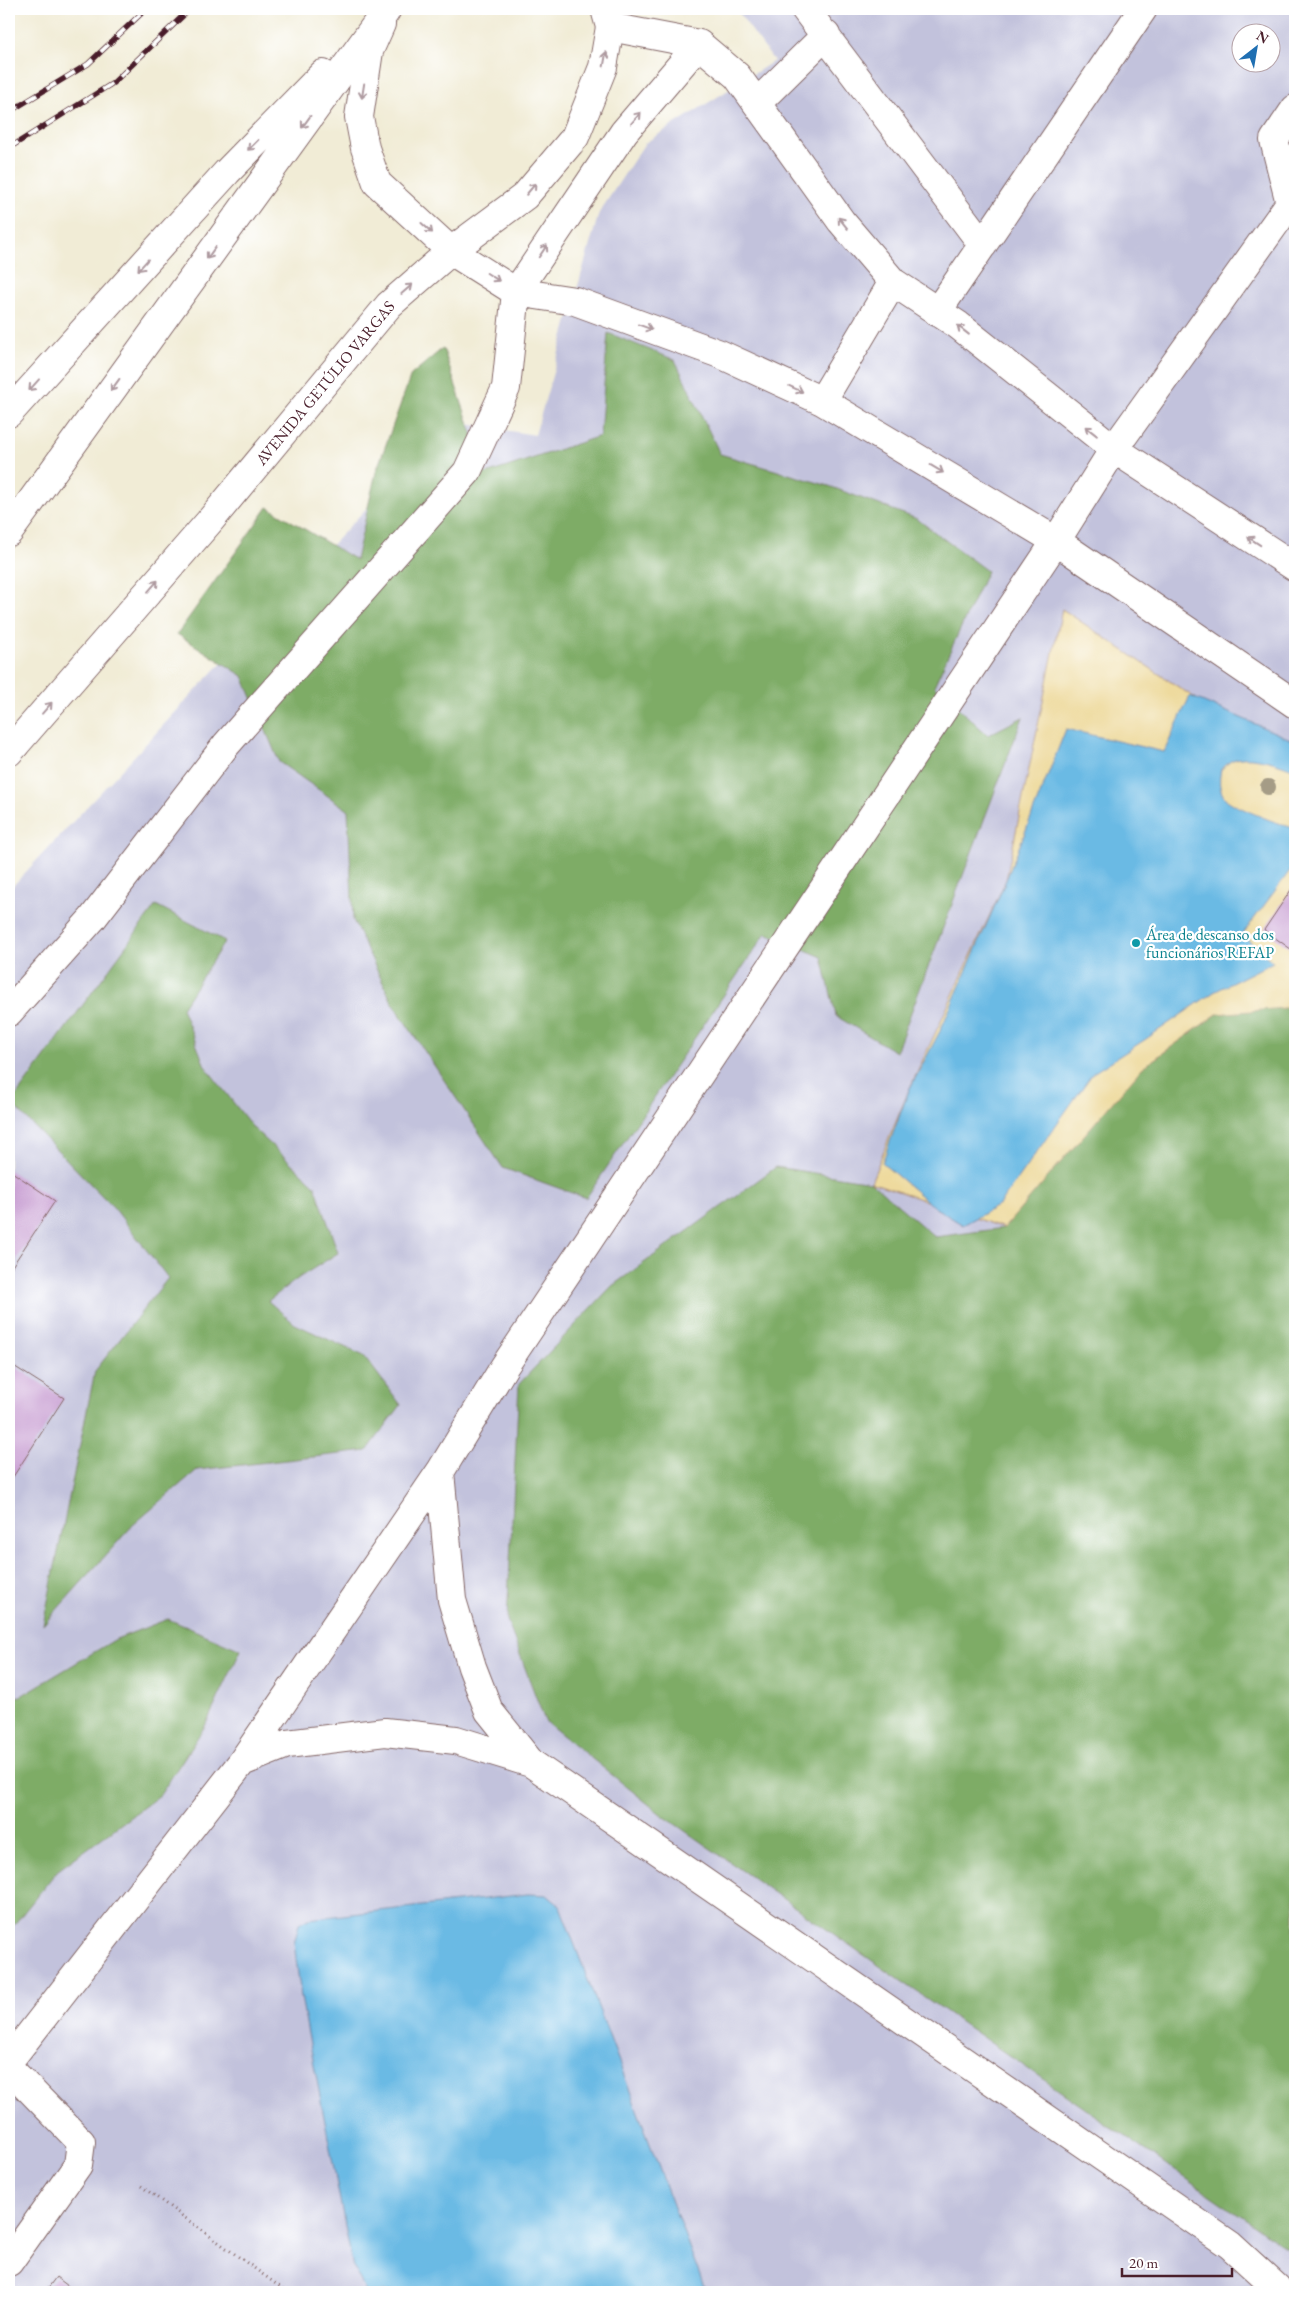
<svg xmlns="http://www.w3.org/2000/svg" width="1304" height="2301" font-family="'EB Garamond',serif">
<rect width="100%" height="100%" fill="#fff"/>
<filter id="ink" filterUnits="userSpaceOnUse"><feTurbulence type="fractalNoise" baseFrequency=".02" numOctaves="2"/><feDisplacementMap in="SourceGraphic" scale="10" xChannelSelector="R" yChannelSelector="G"/><feConvolveMatrix kernelMatrix="1 2 1 2 8 2 1 2 1" color-interpolation-filters="sRGB"/></filter>
<filter id="wash" filterUnits="userSpaceOnUse"><feTurbulence type="fractalNoise" baseFrequency=".0096" numOctaves="4" result="noise"/><feDisplacementMap in="SourceGraphic" scale="20" xChannelSelector="R" yChannelSelector="G"/><feGaussianBlur stdDeviation="1.12" result="paint"/><feColorMatrix in="noise" values="0 0 0 0 0 0 0 0 0 0 0 0 0 0 0 0 0 1.4 0 .05"/><feComposite in="paint" operator="in"/></filter>
<g filter="url(#wash)">
<rect width="100%" height="100%" fill="#f1ecd6"/>
<path fill="#c2c2dc" fill-rule="evenodd" d="M736,9h559v2283h-1286v-1402l439,-469 87,14 64,-222 46,-70 129,-82zM1242,32h30v30h-30z"/>
<path fill="#7eac66" stroke="#646648" d="M608,333l67,27 45,94 109,32 88,33 70,52 -53,115 54,49 35,-18 -127,335 -60,-36 -14,-59 -56,-24 -180,265 -83,-30 -110,-164 -40,-84 -5,-110 -69,-48 -36,-86 -66,-42 91,-127 88,53 20,-88 35,-97 32,-27 43,126 114,-38z
M156,905l69,36 -43,67 23,58 49,63 61,56 23,68 -38,24 -32,24 27,23 69,32 37,49 -34,46 -170,19 -64,55 -90,100 52,-254 73,-93 -53,-69 -104,-106z
M1295,1001v1253l-633,-439 -117,-94 -38,-101 12,-236 93,-98 164,-119 95,15 64,55 69,-9 73,-93 65,-67 75,-54z
M168,1619l73,31 -36,76 -45,69 -103,76 -48,60v-233l12,-2 95,-57z"/>
<path fill="#eeda9e" stroke="#9c7c64" d="M1062,609l233,156v242l-78,7 -75,54 -138,160 -133,-46 38,-92 97,-210z"/>
<path fill="#6abae4" stroke="#5a6c88" d="M1190,696l105,45v29c-14,-6 -46,-17 -62,-10 -4,1 -8,7 -12,9 -2,11 -3,21 5,30 6,7 59,28 69,29v36l-53,71 31,27 -59,30 -68,47 -53,34 -94,132 -36,20 -29,-18 -52,-44 27,-73 31,-59 66,-151 60,-151 98,23z
M528,1894l19,1 13,11 146,386h-340l-13,-24 -52,-271 -7,-54 5,-19 9,-5z"/>
<g id="blocks">
<path fill="#c79dd2" d="M1295,884v68l-31,-22z
M9,1170l46,31 -46,70z
M9,1363l55,35 -55,85z
M56,2277l20,15h-31z"/>
</g>
</g>
<g filter="url(#ink)">
<use href="#blocks" fill-opacity="0" stroke="#846767" stroke-width="1"/>
<g fill="none" stroke-linecap="round" stroke-linejoin="round">
<g stroke="#846767" stroke-width="30">
<path id="minor" d="M805,9l178,236
M610,27l89,17 38,32 104,145 52,61 65,43 156,124 181,118
M757,103l69,-68
M451,251l65,41 59,9 145,53 102,47 234,140 239,163
M937,312l206,-303
M822,401l71,-119
M9,1012l83,-93 134,-174 241,-273 39,-84 10,-96 108,-160 75,-88
M440,1472l12,128 20,67 17,44 42,52 699,482 47,43 2,4
M242,1762l45,-18 98,-12 71,8 75,23
M9,2061l233,-299 198,-290 64,-105 552,-826 58,-92 176,-246 -16,-63 21,-31
M9,2068l72,74 -3,23 -69,97"/>
</g>
<g stroke="#846767" stroke-width="30">
<g id="major">
<path d="M381,24l-12,27 -10,66 6,31 12,35 74,68"/>
<path id="s1" d="M9,752l200,-230 180,-217 62,-54 74,-55 50,-59 28,-70 7,-40 -5,-18"/>
</g>
</g>
<g stroke="#846767" stroke-width="30">
<path id="highway" d="M9,413l218,-241 96,-98
M9,532l377,-521
M9,748l6,-3"/>
</g>
<path stroke="#846767" stroke-width="3" stroke-dasharray="1 4" stroke-linecap="butt" d="M141,2186l146,106"/>
<use href="#minor" stroke="#fff" stroke-width="28"/>
<use href="#major" stroke="#fff" stroke-width="28"/>
<use href="#highway" stroke="#fff" stroke-width="28"/>
<g stroke="#4a1f2b" stroke-width="5.5">
<path id="rail" d="M9,112l79,-48 58,-55
M9,148l104,-65 77,-74"/>
</g>
<use href="#rail" stroke="#fff" stroke-width="4" stroke-dasharray="11" stroke-linecap="butt"/>
</g>
<circle fill="#a59c86" cx="1268" cy="787" r="8"/>
<defs><path id="oneway-shaft" d="M-6 0H5M1.5-3L5.5 0L1.5 3" fill="none" stroke-width="1.6" stroke-linecap="round" stroke-linejoin="round" transform="scale(1.25)"/></defs>
<g stroke="#ae9aa0">
<use href="#oneway-shaft" transform="translate(605 59) rotate(-80)"/>
<use href="#oneway-shaft" transform="translate(363 91) rotate(99)"/>
<use href="#oneway-shaft" transform="translate(636 118) rotate(-49)"/>
<use href="#oneway-shaft" transform="translate(306 122) rotate(126)"/>
<use href="#oneway-shaft" transform="translate(253 145) rotate(135)"/>
<use href="#oneway-shaft" transform="translate(531 189) rotate(-50)"/>
<use href="#oneway-shaft" transform="translate(843 223) rotate(-129)"/>
<use href="#oneway-shaft" transform="translate(427 228) rotate(42)"/>
<use href="#oneway-shaft" transform="translate(543 251) rotate(-56)"/>
<use href="#oneway-shaft" transform="translate(211 253) rotate(126)"/>
<use href="#oneway-shaft" transform="translate(143 265) rotate(132)"/>
<use href="#oneway-shaft" transform="translate(493 277) rotate(32)"/>
<use href="#oneway-shaft" transform="translate(407 289) rotate(-41)"/>
<use href="#oneway-shaft" transform="translate(645 327) rotate(20)"/>
<use href="#oneway-shaft" transform="translate(963 330) rotate(-142)"/>
<use href="#oneway-shaft" transform="translate(34 385) rotate(132)"/>
<use href="#oneway-shaft" transform="translate(115 385) rotate(126)"/>
<use href="#oneway-shaft" transform="translate(796 389) rotate(24)"/>
<use href="#oneway-shaft" transform="translate(1091 431) rotate(-142)"/>
<use href="#oneway-shaft" transform="translate(937 469) rotate(31)"/>
<use href="#oneway-shaft" transform="translate(1254 541) rotate(-147)"/>
<use href="#oneway-shaft" transform="translate(153 586) rotate(-49)"/>
<use href="#oneway-shaft" transform="translate(47 708) rotate(-49)"/>
</g>
</g>
<circle fill="#0f9aa8" stroke="#fff" stroke-width="2" cx="1136" cy="943" r="5"/>
<g text-anchor="middle" dominant-baseline="central" stroke-width="4.5" stroke-linejoin="round" paint-order="stroke">
<g font-size="16" fill="#4a1f2b" stroke="#fff">
<text stroke="none"><textPath href="#s1" startOffset="486">AVENIDA GETÚLIO VARGAS</textPath></text>
</g>
<g font-size="16" fill="#0d838f" stroke="#fff" text-anchor="start">
<text x="1146" y="934">Área de descanso dos<tspan x="1146" dy="18">funcionários REFAP</tspan></text>
</g>
</g>
<rect width="1304" height="2301" fill="none" stroke="#fff" stroke-width="30"/>
<g transform="translate(1256 48) rotate(31)"><circle r="24" fill="#ffffff" stroke="#b7a5aa"/>
<path d="M0-4L9 19L0 12L-9 19Z" fill="#1f6fb2"/>
<text y="-8" font-size="14" font-weight="bold" text-anchor="middle" fill="#4a1f2b">N</text>
</g>
<path d="M1122 2268v8h110v-8" fill="none" stroke="#4a1f2b" stroke-width="2.5"/>
<text x="1129" y="2268" font-size="15" fill="#4a1f2b" stroke="#ffffff" stroke-width="4" paint-order="stroke">20 m</text>
</svg>
